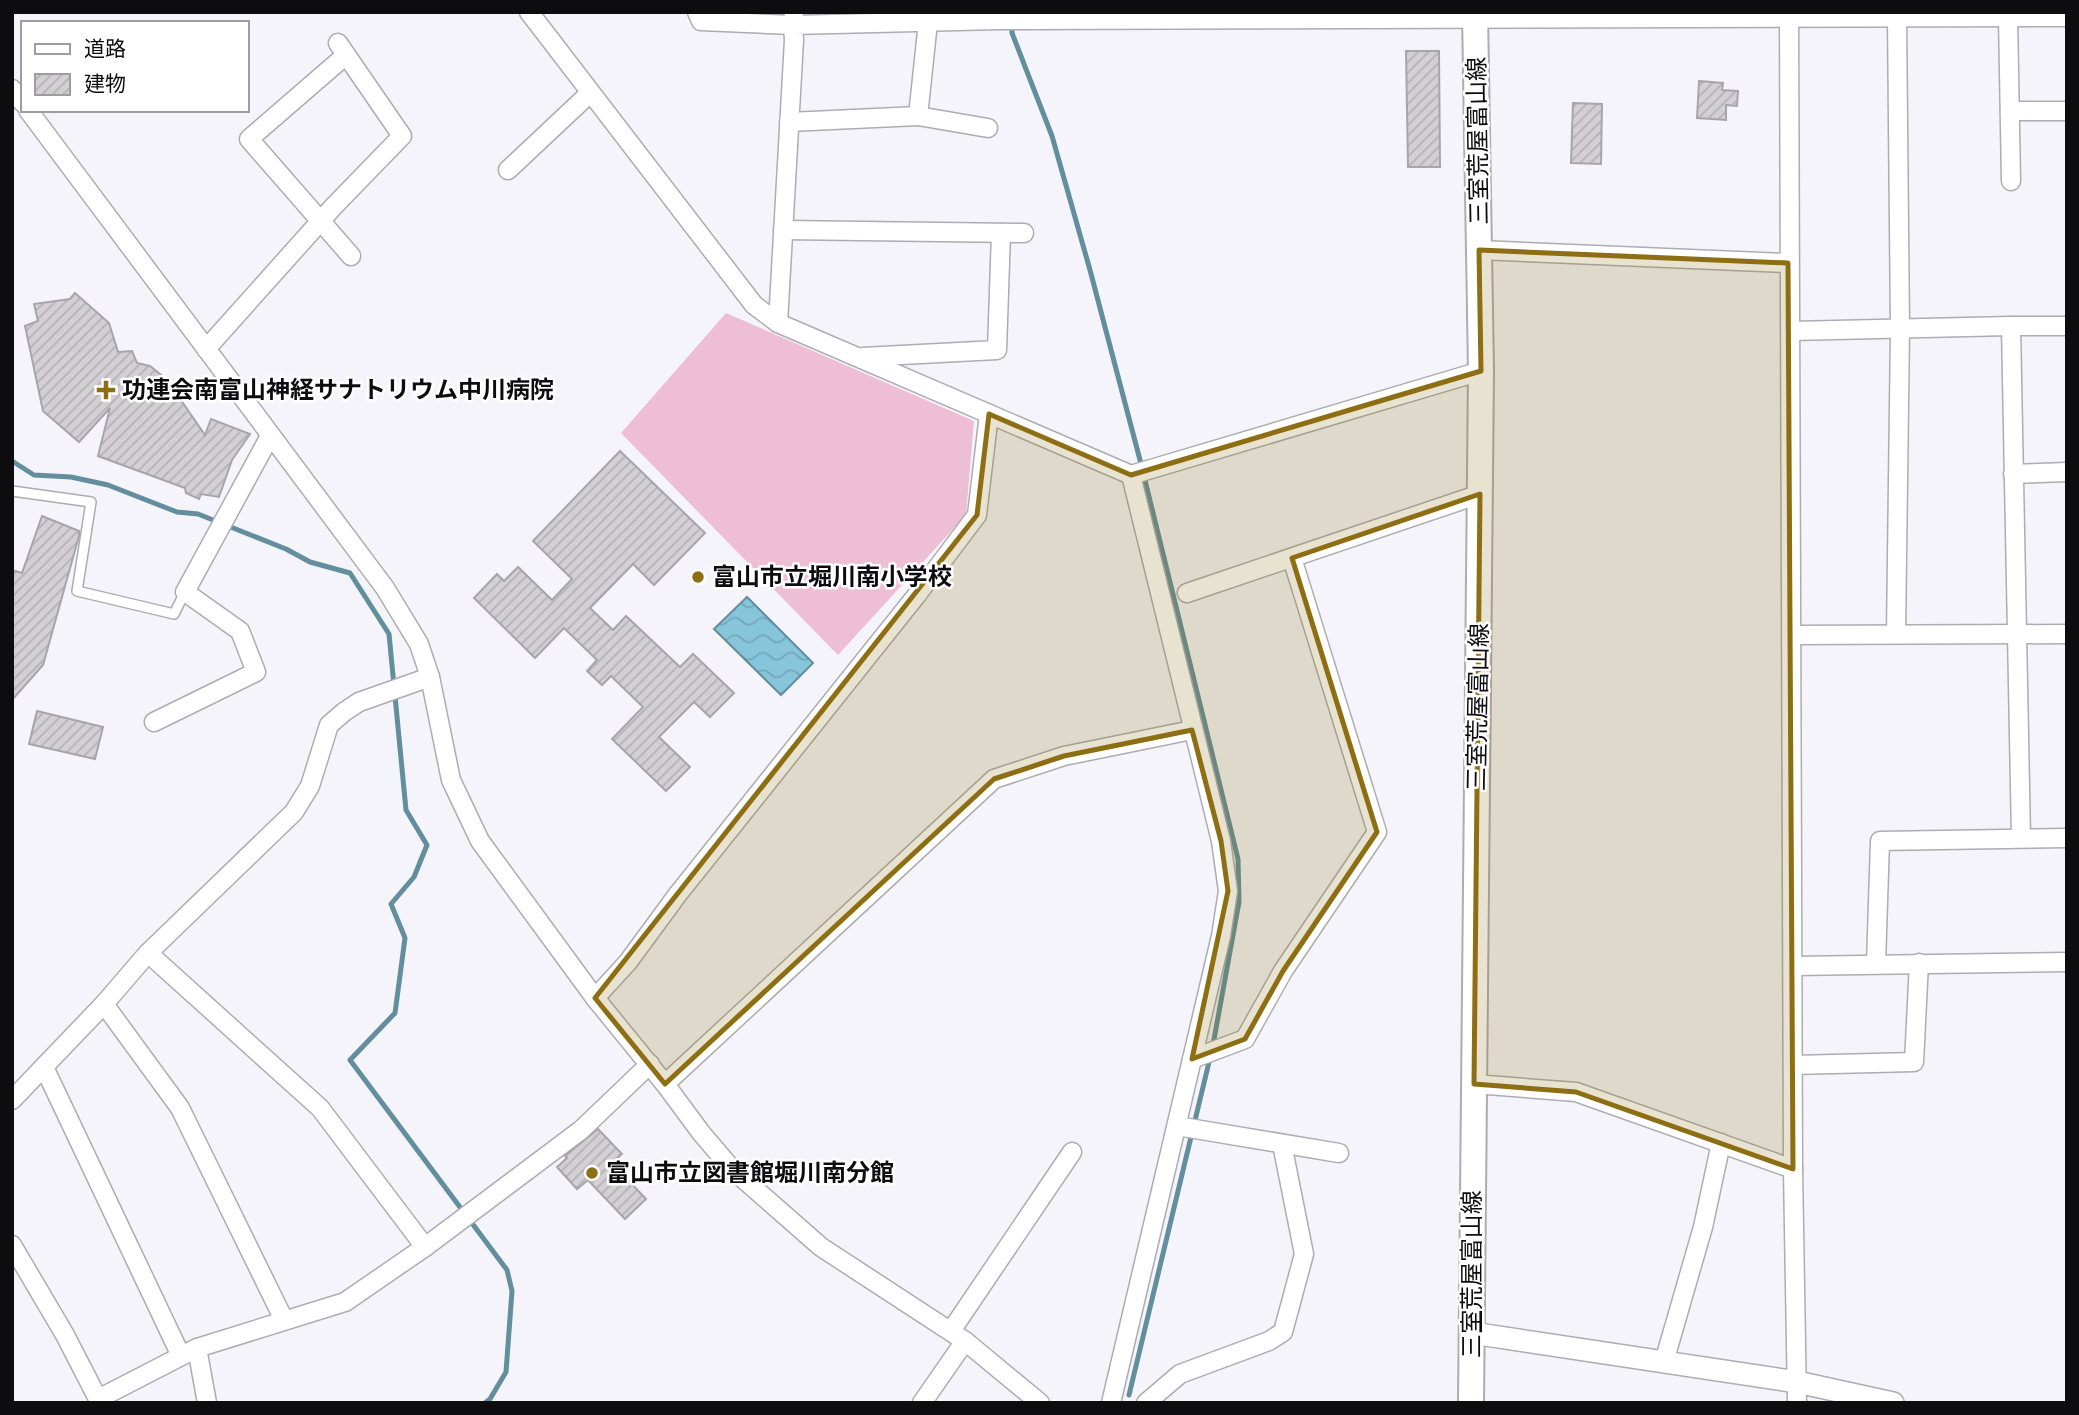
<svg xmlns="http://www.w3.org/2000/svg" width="2079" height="1415" font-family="Montserrat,'Noto Sans JP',sans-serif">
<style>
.grass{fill:#eebfd4}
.water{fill:url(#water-waves);stroke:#628e9d;stroke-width:2}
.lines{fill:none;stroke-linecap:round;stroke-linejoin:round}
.stream{stroke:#628e9d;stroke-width:5}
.building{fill:url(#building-hatch);stroke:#a8a5aa;stroke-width:2}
.service-casing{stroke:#acacb2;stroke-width:12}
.minor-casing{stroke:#acacb2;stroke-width:21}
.tertiary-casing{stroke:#acacb2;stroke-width:24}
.secondary-casing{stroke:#acacb2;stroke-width:28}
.service{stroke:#fff;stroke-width:9}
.minor{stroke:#fff;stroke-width:18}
.tertiary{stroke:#fff;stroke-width:21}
.secondary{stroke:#fff;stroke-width:24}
.marked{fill:#8e6e12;fill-opacity:0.2;stroke:#8e6e12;stroke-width:5;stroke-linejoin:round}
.poi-dot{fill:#8e6e12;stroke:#fff;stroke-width:2.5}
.labels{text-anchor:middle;stroke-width:5;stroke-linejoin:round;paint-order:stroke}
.street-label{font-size:24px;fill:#0d0d0f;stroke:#fff}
.poi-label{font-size:24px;font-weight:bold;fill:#0d0d0f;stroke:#fff;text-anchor:start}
</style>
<defs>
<pattern id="water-waves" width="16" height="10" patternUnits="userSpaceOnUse" patternTransform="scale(1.75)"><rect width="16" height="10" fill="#87c5da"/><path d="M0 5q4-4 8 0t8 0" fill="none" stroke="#73a8ba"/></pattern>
<pattern id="building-hatch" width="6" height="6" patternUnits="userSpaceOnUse" patternTransform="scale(1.75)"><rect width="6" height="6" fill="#d3cfd4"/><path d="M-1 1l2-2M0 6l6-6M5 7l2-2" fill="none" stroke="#b4b1b5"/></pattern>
</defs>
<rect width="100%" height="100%" fill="#f4f4fa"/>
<polygon class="grass" points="726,313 974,421 966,515 838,655 621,433"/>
<polygon class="water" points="747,597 813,663 781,695 714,629"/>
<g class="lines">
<g class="stream">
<polyline points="1012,24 1012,33 1052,136 1090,270 1140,460 1238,859 1239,902 1213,1045"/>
<polyline points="12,461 34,475 71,477 108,485 177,512 198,514 286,549 310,562 350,573 389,634 406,810 427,845 414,877 391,904 405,938 395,1013 350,1060 507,1270 512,1291 506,1372 490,1399 485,1403"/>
<polyline points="1129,1395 1210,1058"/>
</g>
</g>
<g class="building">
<polygon points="1406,51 1439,51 1440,167 1408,167"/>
<polygon points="1699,81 1723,83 1722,90 1738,91 1737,106 1726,105 1726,120 1697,118"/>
<polygon points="1573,103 1602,104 1601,164 1571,163"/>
<polygon points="75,293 109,323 118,352 132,351 137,363 150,366 167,380 205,435 211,419 250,434 232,460 219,497 201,494 199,499 186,493 185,488 98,456 110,408 79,442 43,411 25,326 38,321 34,304 70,299"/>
<polygon points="620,451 705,533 654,585 633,564 590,608 613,630 626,616 680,667 693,654 734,693 710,717 694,702 659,737 690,767 666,791 612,739 643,707 611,676 602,685 587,671 597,660 564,628 535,658 474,598 497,574 504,581 518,567 552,600 572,579 533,541"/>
<polygon points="42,516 79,531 79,536 43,665 12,700 12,570 22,573"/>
<polygon points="37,711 103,727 95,759 29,744"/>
<polygon points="598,1129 622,1154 612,1163 646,1199 625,1219 588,1180 577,1189 557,1167 567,1158 565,1156"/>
</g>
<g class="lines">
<defs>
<polyline id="service" points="12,491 91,502 77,591 174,614 185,592"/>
<g id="minor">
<polyline points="529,12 754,305 778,323 1131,475 1481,371"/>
<polyline points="697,12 701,21 793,25 794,12"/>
<polyline points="1789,12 1793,1169 1797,1403"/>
<polyline points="2008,17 2011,181"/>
<polyline points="346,55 249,139 351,256"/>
<polyline points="12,89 23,103"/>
<polyline points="28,110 385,588 419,644 430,677 451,780 480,841 595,998 665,1084 702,1134 732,1169 821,1247 965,1341 1040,1403"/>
<polyline points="2010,111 2067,111"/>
<polyline points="918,116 928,22"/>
<polyline points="789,122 918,116 988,128"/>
<polyline points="508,170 590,93"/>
<polyline points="783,230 1024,233"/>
<polyline points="1479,250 1788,263"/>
<polyline points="778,323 794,40 793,25 998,20 2067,17"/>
<polyline points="2011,326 2067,326"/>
<polyline points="1791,331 2011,326 2021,838"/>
<polyline points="206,349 334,206 402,136 338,43"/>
<polyline points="863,357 997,350 1001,233"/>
<polyline points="2013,474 2067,472"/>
<polyline points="1187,593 1480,494"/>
<polyline points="1896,634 1900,329 1897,17"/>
<polyline points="1792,635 2067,634"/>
<polyline points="154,722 256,672 240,631 185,592 270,436"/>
<polyline points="148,953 320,1108 425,1247"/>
<polyline points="1876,964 1880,841 2067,838"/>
<polyline points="1793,966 2067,962"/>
<polyline points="595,998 628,962 678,894 916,596 977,515 989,414"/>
<polyline points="104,1004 180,1108 284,1320"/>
<polyline points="1192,1059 1245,1039 1283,971 1377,832 1292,558"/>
<polyline points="1793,1065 1914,1062 1919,963"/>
<polyline points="44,1067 181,1356"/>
<polyline points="665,1084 994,779 1064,756 1192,730"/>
<polyline points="1474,1084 1576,1092 1793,1169"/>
<polyline points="12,1100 104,1004 148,953 294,812 310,786 329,725 344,712 359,702 430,677"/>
<polyline points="1177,1126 1339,1153"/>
<polyline points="12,1245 65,1335 98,1399 197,1348 345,1302 425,1247 581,1130 650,1064"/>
<polyline points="951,1331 1072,1152"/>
<polyline points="197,1348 207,1403"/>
<polyline points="1664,1362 1703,1227 1721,1143"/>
<polyline points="922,1403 965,1341"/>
<polyline points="1111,1403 1221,936 1228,891 1221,841 1131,475"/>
<polyline points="1146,1403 1180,1374 1269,1341 1283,1332 1304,1254 1282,1144"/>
</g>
<polyline id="tertiary" points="1472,1333 1797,1382 1893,1403"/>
<polyline id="secondary" points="1471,1403 1481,371 1475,12"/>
</defs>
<use href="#service" class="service-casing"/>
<use href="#minor" class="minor-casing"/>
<use href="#tertiary" class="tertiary-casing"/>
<use href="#secondary" class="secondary-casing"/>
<use href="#service" class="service"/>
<use href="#minor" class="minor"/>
<use href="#tertiary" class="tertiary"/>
<use href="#secondary" class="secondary"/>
</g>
<path class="marked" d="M 1479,250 L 1788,263 L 1793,1169 L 1576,1092 L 1474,1084 L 1480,494 L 1292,558 L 1377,832 L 1283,971 L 1245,1039 L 1192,1059 L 1228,891 L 1221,841 L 1192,730 L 1064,756 L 994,779 L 665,1084 L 595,998 L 977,515 L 989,414 L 1131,475 L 1481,371 Z"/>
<g class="poi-dot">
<path d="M102.5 379.5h7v7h7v7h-7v7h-7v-7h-7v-7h7z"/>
<circle cx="698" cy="577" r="7"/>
<circle cx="592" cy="1173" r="7"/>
</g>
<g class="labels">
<g class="street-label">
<text transform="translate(1478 141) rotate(-91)" y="8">三室荒屋富山線</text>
<text transform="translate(1478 707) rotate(-89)" y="8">三室荒屋富山線</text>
<text transform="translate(1472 1274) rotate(-90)" y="8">三室荒屋富山線</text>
</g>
<g class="poi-label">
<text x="122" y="398">功連会南富山神経サナトリウム中川病院</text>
<text x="712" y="585">富山市立堀川南小学校</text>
<text x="606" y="1181">富山市立図書館堀川南分館</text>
</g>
</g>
<rect width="2079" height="1415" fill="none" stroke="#0d0d0f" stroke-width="28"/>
<rect x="21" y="21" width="228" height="91" fill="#ffffff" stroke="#9e9e9f" stroke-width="2"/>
<rect x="35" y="44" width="35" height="10" fill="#ffffff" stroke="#9e9e9f" stroke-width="2"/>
<text x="84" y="56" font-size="21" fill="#0d0d0f">道路</text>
<rect x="35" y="74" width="35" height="21" fill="url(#building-hatch)" stroke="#9e9e9f" stroke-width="2"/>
<text x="84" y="91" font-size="21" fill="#0d0d0f">建物</text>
</svg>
